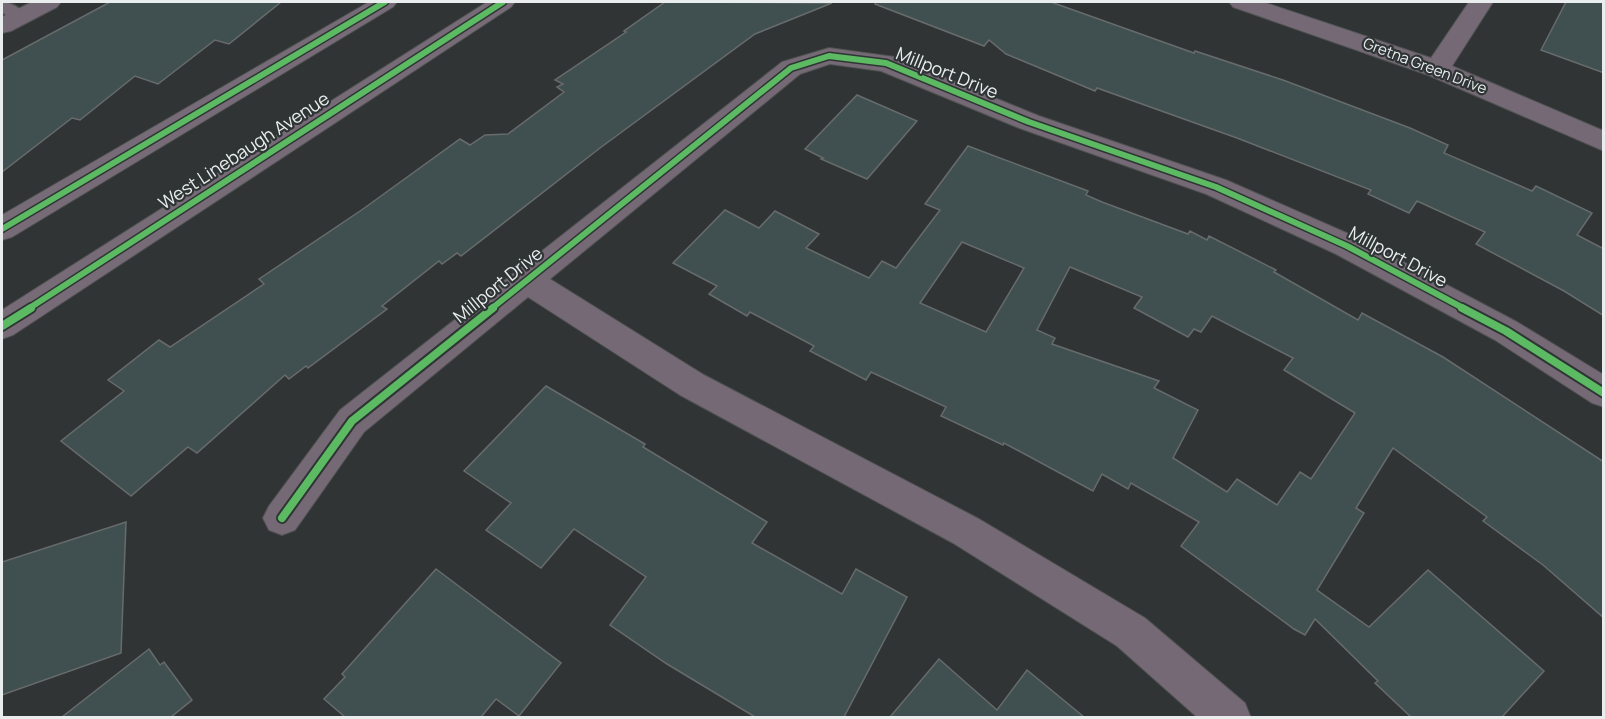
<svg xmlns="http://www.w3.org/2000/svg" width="1605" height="719" font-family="Manrope,sans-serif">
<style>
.building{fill:#405050;stroke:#686b6b;stroke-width:1.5;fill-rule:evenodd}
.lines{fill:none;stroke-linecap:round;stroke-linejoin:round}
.service-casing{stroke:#4e5151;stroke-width:3}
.minor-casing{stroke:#4e5151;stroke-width:2}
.secondary-casing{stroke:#4e5151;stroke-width:2}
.service{fill:#756975;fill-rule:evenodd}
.minor{fill:#756975;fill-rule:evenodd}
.secondary{fill:#776b77;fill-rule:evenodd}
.cycleway-far1-casing{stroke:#2f3535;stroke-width:9}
.cycleway-casing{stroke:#2f3535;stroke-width:12}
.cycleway-far1{stroke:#5cba63;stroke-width:6}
.cycleway{stroke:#5cba63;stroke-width:8}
.labels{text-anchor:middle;stroke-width:4.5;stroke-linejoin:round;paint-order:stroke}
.far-street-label{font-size:15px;fill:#e9eded;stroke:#2f3535}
.street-label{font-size:18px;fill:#e9eded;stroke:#2f3535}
</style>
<rect width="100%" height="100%" fill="#303434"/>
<g class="building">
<polygon points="110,2 281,2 229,44 215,40 158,84 135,76 80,120 72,118 2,172 2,60"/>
<polygon points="665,2 832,3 755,34 600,148 461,256 457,253 442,264 439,261 382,306 387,309 308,368 306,366 289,379 285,375 197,453 188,447 131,496 61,441 124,391 108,380 159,340 170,347 264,284 259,279 363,209 460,139 470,145 485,135 508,134 564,92 557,87 563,84 555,80 626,32 624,31"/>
<polygon points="876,2 1051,2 1194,53 1195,51 1283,80 1410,128 1448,145 1444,153 1532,191 1536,186 1592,213 1577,235 1604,249 1604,316 1564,291 1476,244 1485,232 1417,201 1409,213 1368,194 1371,190 1237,138 1097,88 1095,91 1006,54 989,40 984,46 875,4"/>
<polygon points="1566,2 1604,2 1604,73 1541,50"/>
<polygon points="857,95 917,121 867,179 821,159 823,158 805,149"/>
<path d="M 968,146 L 1088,191 L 1086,195 L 1102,202 L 1188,234 L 1190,231 L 1207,240 L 1209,236 L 1276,270 L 1274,272 L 1358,320 L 1362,313 L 1443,357 L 1604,462 L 1604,618 L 1543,565 L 1483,521 L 1487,517 L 1393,448 L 1356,508 L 1364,513 L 1317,590 L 1369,627 L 1428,570 L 1544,671 L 1502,717 L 1411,717 L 1375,683 L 1378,681 L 1315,619 L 1305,635 L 1294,629 L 1181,546 L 1199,522 L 1131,483 L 1128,489 L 1102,474 L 1093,491 L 1004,443 L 1003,445 L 941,416 L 946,407 L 871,372 L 866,380 L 810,351 L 814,346 L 750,312 L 747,316 L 709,294 L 717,286 L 673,263 L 725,210 L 759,228 L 775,211 L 819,234 L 806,248 L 869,278 L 882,261 L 896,268 L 940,210 L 925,204 ZM 962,242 L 1024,268 L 986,332 L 920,303 ZM 1070,267 L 1142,297 L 1134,308 L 1188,337 L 1194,329 L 1201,332 L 1212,316 L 1293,358 L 1284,370 L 1355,413 L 1311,479 L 1300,472 L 1277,505 L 1237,479 L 1227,492 L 1173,458 L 1198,410 L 1154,388 L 1159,381 L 1052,344 L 1055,338 L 1037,330 Z"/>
<polygon points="546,386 645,444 643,447 767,522 752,543 842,594 856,569 907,597 844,717 755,717 667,664 610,625 646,577 574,529 541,568 486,530 511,503 464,471"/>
<polygon points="126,522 121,653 2,695 2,562"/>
<polygon points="436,569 561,663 519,716 496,699 481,717 345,717 324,699 345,677 342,674"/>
<polygon points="149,649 160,665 164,662 192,700 171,717 62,717"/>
<polygon points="939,659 997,710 1027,670 1084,717 890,717"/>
</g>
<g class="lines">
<defs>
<path id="service" d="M 2,2 C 11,2 22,9 27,17 L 25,21 L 13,21 L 2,12 Z"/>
<g id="minor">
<polygon points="32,2 61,2 57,7 11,31 2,33 2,17"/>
<polygon points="1229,2 1263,2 1431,58 1469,2 1493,2 1452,66 1604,131 1604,151 1428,75 1233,7"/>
<polygon points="829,48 895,57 1039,116 1226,180 1358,238 1517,322 1604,375 1604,407 1592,403 1495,340 1336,254 1206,194 1019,128 881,71 830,64 800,74 550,279 704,375 979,519 1145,618 1245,703 1251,718 1198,718 1117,646 953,543 680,395 528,297 364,432 295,530 282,535 269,530 263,518 269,506 340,410 782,62"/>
</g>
<g id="secondary">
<polygon points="369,2 397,2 393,7 12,237 2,240 2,215"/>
<polygon points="487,2 515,2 511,7 13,335 2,339 2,310"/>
</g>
</defs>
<use href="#service" class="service-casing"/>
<use href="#minor" class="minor-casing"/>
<use href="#secondary" class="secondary-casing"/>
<use href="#service" class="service"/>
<use href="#minor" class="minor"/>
<use href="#secondary" class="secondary"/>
<defs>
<g id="cycleway-far1">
<polyline points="2,229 385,2"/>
<polyline points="28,309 503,2"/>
<polyline points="491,309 791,68 829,56 886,63 1029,122 1216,187 1347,246 1465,309"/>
</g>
<g id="cycleway">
<polyline points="1462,308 1506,331 1604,393"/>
<polyline points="2,326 31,308"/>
<polyline points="282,518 352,421 493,308"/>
</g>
</defs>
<use href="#cycleway-far1" class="cycleway-far1-casing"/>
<use href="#cycleway" class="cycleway-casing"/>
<use href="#cycleway-far1" class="cycleway-far1"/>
<use href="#cycleway" class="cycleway"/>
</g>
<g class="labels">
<g class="far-street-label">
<text transform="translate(1425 66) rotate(21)" y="5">Gretna Green Drive</text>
</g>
<g class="street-label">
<text transform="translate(947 73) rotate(22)" y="6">Millport Drive</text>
<text transform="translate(244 151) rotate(-33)" y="6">West Linebaugh Avenue</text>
<text transform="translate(1398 257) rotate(28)" y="6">Millport Drive</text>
<text transform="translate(498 285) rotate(-39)" y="6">Millport Drive</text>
</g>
</g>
<rect width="1605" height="719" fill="none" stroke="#e9eded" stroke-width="6"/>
</svg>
